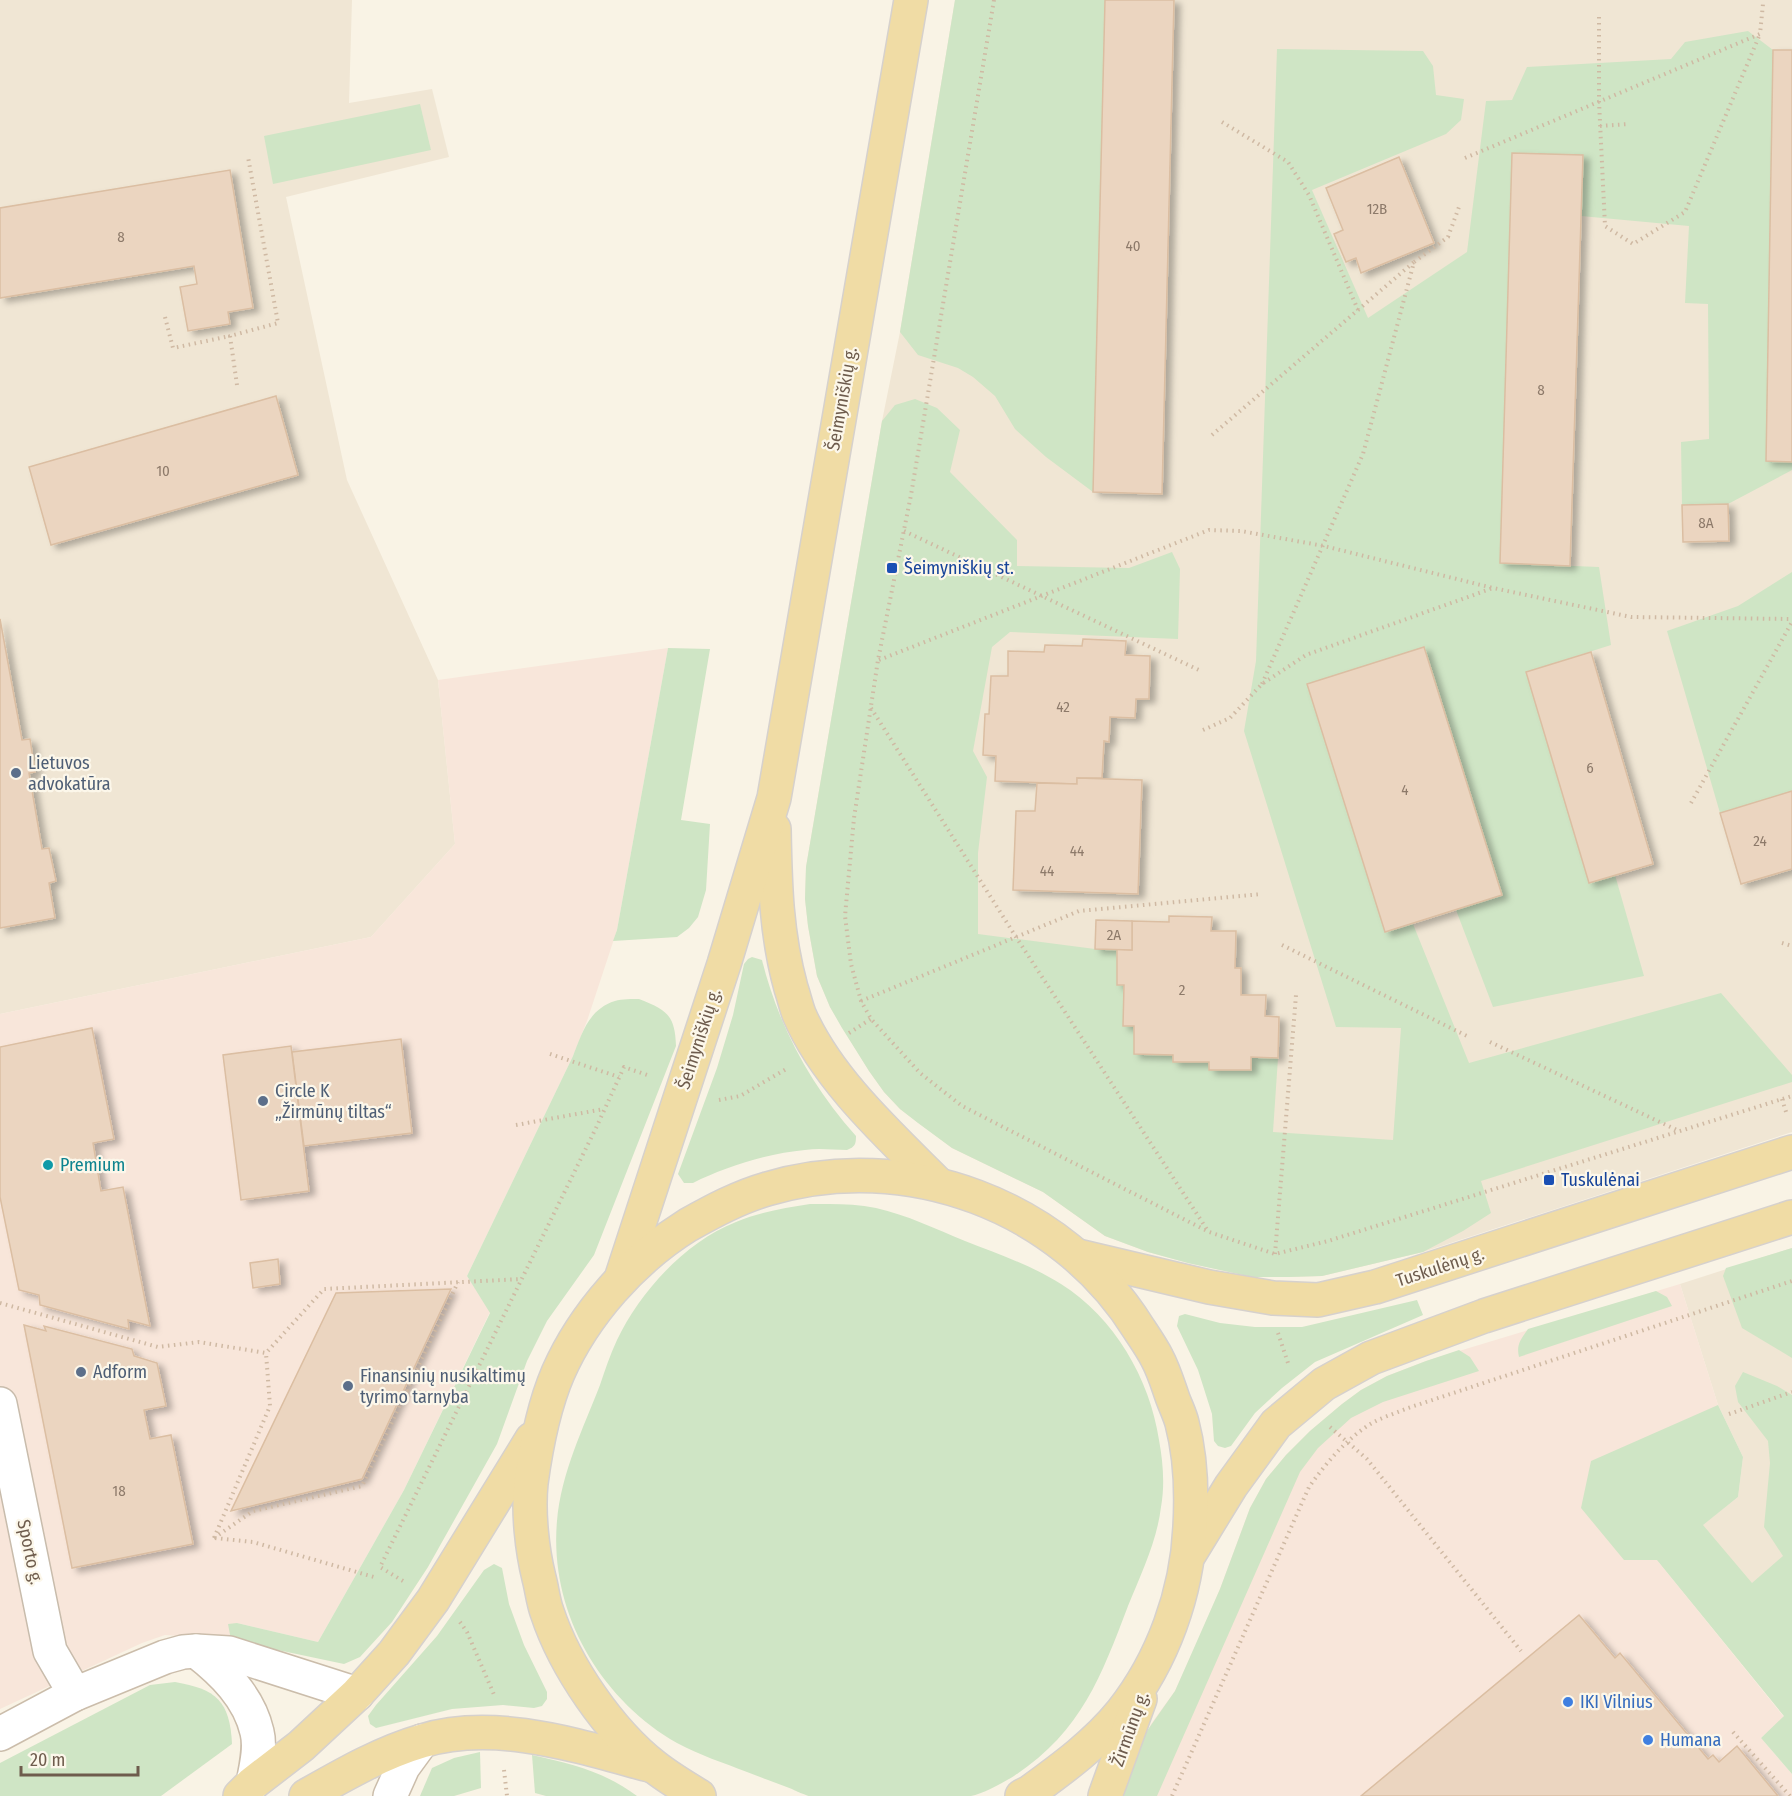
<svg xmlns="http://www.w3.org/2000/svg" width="1792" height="1796" font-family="'Fira Sans Condensed',sans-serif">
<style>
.residential{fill:#f0e6d4}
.commercial{fill:#f8e6da}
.green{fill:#cfe5c5}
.building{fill:#ebd5c0;stroke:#dbbea2;stroke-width:1.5;filter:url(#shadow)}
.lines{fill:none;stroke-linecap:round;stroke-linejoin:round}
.street-casing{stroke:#c8bcac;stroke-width:36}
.secondary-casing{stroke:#cbbdab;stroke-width:36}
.primary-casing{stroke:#d6d1cd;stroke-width:36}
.path{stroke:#cfb9a3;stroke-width:4;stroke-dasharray:1.5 4.5;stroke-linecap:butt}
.street{stroke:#fff;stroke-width:33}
.secondary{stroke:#fff;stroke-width:33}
.primary{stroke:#f0dca5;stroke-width:33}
.transit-dot{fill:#1a4fb4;stroke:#fcf7ea;stroke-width:2}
.service-dot{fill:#5c6f8a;stroke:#fcf7ea;stroke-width:2}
.culture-dot{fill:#0f9aa8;stroke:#fcf7ea;stroke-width:2}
.shop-dot{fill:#3f7fe0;stroke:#fcf7ea;stroke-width:2}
.labels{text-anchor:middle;stroke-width:4.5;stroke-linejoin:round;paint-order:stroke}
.number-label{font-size:15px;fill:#8d7a6a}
.street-label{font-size:18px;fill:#6e5c4d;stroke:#fcf7ea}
.transit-label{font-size:18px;fill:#164399;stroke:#fcf7ea;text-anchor:start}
.service-label{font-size:18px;fill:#4e5e75;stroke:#fcf7ea;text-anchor:start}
.culture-label{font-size:18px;fill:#0d838f;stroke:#fcf7ea;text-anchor:start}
.shop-label{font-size:18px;fill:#366cbe;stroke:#fcf7ea;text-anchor:start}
</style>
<defs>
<filter id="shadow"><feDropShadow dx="6" dy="4" stdDeviation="3" flood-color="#0004"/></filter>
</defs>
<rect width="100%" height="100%" fill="#f9f3e5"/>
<g class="residential">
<polygon points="0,0 352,0 349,103 432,89 449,157 286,197 347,480 438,680 455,844 371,937 0,1014"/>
<polygon points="955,0 1792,0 1792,1132 1423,1252 1322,1276 1289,1277 1252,1277 1188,1263 1148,1252 1105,1236 1043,1192 952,1148 900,1109 884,1092 869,1071 830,1007 817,976 808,926 805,899 806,867 882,421 900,332"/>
<polygon points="1792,1248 1792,1774 1784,1716 1657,1560 1738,1497 1743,1457 1718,1405 1680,1284"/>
</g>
<g class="commercial">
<polygon points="668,648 617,930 587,1021 573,1056 467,1276 490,1312 404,1490 318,1642 237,1623 231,1640 165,1635 142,1643 0,1709 0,1014 371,937 455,844 438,680"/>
<polygon points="1680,1284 1718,1405 1743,1457 1738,1497 1657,1560 1784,1717 1761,1738 1792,1774 1792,1796 1124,1796 1151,1724 1175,1691 1198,1640 1220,1589 1250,1508 1266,1479 1286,1455 1310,1431 1342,1404 1361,1390 1387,1376 1426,1361"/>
</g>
<g class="green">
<polygon points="955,0 1105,0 1093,492 1046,457 1015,429 995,396 973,377 958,368 918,355 900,332"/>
<polygon points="1748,31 1773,50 1766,461 1792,462 1792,470 1728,504 1682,505 1681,442 1709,439 1708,304 1685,303 1689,226 1581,216 1583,155 1512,154 1500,563 1599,567 1611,645 1526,672 1589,883 1615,875 1644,976 1493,1007 1456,910 1502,895 1424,647 1307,684 1385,932 1413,924 1469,1063 1721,993 1792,1075 1792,1082 1481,1181 1491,1213 1463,1231 1423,1252 1322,1276 1289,1277 1252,1277 1188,1263 1148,1252 1105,1236 1043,1192 952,1148 918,1123 900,1109 884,1092 869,1071 842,1028 830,1007 817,976 808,926 805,899 806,867 882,421 895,405 915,399 937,408 960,430 950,472 1017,540 1017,566 1129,568 1172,552 1180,569 1178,639 1010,632 992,647 973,751 987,777 978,853 978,934 1095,949 1117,949 1117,985 1124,985 1123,1025 1134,1026 1134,1054 1173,1055 1173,1062 1209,1062 1209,1070 1251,1070 1251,1057 1278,1058 1273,1132 1393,1140 1401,1028 1336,1027 1244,731 1256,661 1277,49 1423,51 1433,66 1436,95 1464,99 1461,120 1446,134 1312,190 1368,318 1467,252 1486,101 1512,100 1527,67 1671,59 1685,42"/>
<polygon points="420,104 431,150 273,184 264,136"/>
<polygon points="1792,572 1792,791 1720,813 1667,631 1738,606"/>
<polygon points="668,648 710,649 681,820 710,824 706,890 698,917 689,928 677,937 613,941 617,930"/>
<path d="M 752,957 L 762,960 C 778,1025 811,1086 856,1136 C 856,1144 855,1147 847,1150 C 833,1150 819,1148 805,1150 C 769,1153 725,1167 693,1183 L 684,1183 L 678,1174 L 717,1068 L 733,1015 L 744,964 L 748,959 Z"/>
<path d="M 639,999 C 667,1010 675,1015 676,1046 L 594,1255 L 547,1321 L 527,1361 L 497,1444 L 428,1567 L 392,1622 L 360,1657 L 344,1664 L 231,1640 L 228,1624 L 237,1623 L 318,1642 L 404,1490 L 490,1313 L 467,1276 L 573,1056 C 582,1033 589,1009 615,1001 C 622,999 632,999 639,999 Z"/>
<path d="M 810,1204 C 832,1204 854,1203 876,1208 C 907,1215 936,1229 965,1241 C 998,1254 1031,1265 1061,1284 C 1114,1317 1150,1379 1159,1440 C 1163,1462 1165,1485 1161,1507 C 1157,1541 1141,1574 1128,1606 C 1101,1677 1081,1732 1014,1776 C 1004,1782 983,1794 971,1796 C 962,1796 952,1796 943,1796 C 920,1796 898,1796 876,1796 C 860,1796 844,1796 828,1796 C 822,1796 816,1796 809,1796 C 808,1796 793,1790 792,1789 C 777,1783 762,1778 747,1772 C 724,1763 699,1755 677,1743 C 599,1698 549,1611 557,1521 C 561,1473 583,1429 600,1385 C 605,1370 610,1355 617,1340 C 640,1292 685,1242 736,1222 C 760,1212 784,1208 810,1204 Z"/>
<polygon points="1792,1248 1792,1358 1742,1328 1723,1276 1726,1268"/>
<path d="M 1656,1291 L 1667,1297 L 1672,1306 L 1519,1357 C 1516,1345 1521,1339 1528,1329 Z"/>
<polygon points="1417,1300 1423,1315 1315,1362 1282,1388 1255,1413 1231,1446 1225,1448 1218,1446 1214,1441 1212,1414 1198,1370 1177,1326 1179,1316 1185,1314 1220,1323 1255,1327 1302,1327"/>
<polygon points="1459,1350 1470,1357 1479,1371 1383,1402 1351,1418 1318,1448 1300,1472 1157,1796 1124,1796 1126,1779 1137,1745 1175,1691 1220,1589 1250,1508 1266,1479 1286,1455 1310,1431 1342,1404 1361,1390 1387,1376 1426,1361"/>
<polygon points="1743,1372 1777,1386 1792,1395 1792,1774 1761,1738 1784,1716 1657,1560 1624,1560 1581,1508 1591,1461 1718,1405 1743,1457 1738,1497 1703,1525 1752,1583 1783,1556 1764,1527 1770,1463 1768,1441 1738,1402 1735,1386"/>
<polygon points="494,1564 502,1568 509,1604 524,1645 547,1692 547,1699 542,1706 534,1708 503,1705 452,1709 376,1728 370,1724 368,1716 376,1705 437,1636 484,1570"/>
<path d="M 175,1682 C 216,1689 230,1701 232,1744 L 161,1796 L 0,1796 L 0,1763 L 150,1685 Z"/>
<polygon points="480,1752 481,1788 454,1796 420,1796 432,1768 454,1758"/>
<path d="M 532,1755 C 572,1764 603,1771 637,1796 L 546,1796 L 535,1793 Z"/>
</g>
<g class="building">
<polygon points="1105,0 1174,0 1162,494 1093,492"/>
<polygon points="1773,50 1792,50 1792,462 1766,461"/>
<polygon points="1512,153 1583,155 1570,566 1500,563"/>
<polygon points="1399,157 1434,243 1361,273 1356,258 1346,262 1334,234 1343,230 1326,188"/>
<polygon points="230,170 253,308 228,312 230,324 188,331 180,287 197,284 194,266 0,298 0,208"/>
<polygon points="276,396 298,475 51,545 29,467"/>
<polygon points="1728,504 1729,541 1683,542 1682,505"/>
<polygon points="0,619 22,740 30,739 35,772 29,773 42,849 49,848 56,881 49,883 55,918 0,928"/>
<polygon points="1083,639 1126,641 1125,655 1150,656 1149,699 1136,699 1135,718 1110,717 1109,742 1104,741 1102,778 1077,778 1077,784 995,781 996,756 983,755 985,714 989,714 991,676 1008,676 1008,651 1044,652 1045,645 1082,646"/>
<polygon points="1424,647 1502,895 1385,932 1307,684"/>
<polygon points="1591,652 1653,864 1589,883 1526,672"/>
<polygon points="1077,778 1142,780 1138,894 1013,890 1016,811 1035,811 1037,783 1077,784"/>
<polygon points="1792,791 1792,869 1741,884 1720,813"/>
<polygon points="1169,916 1212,917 1211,931 1236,931 1235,968 1241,968 1241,995 1266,995 1265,1016 1279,1017 1278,1058 1251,1057 1251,1070 1209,1070 1209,1062 1173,1062 1173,1055 1134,1054 1134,1026 1123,1026 1124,985 1117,985 1117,949 1132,950 1132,921 1169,922"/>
<polygon points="1096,920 1132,921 1132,950 1095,949"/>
<polygon points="92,1028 114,1139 93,1143 101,1191 123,1187 150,1326 128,1320 129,1329 40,1305 39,1295 19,1290 0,1197 0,1047"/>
<polygon points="401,1039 412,1133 304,1146 292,1052"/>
<polygon points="291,1046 309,1191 241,1200 223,1055"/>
<polygon points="278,1259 280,1284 253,1288 250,1263"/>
<polygon points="451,1289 362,1479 231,1511 336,1293"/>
<polygon points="24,1325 46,1331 44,1326 132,1349 134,1356 157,1363 166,1406 144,1410 150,1439 171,1435 193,1544 72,1568"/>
<polygon points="1579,1615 1615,1658 1620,1653 1708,1759 1713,1755 1719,1762 1737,1746 1778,1796 1361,1796"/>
</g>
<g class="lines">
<defs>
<polyline id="street" points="0,1404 50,1651 75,1694"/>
<g id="secondary">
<path d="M 196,1651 C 223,1672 249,1697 257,1732 C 261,1748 256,1767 253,1783"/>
<polyline points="0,1734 75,1694 165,1657 183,1652 196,1651 229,1653 357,1694"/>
<polyline points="390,1796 403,1767 422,1741"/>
</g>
<g id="primary">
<path d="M 774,829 C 775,884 776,934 791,988 C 794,997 796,1006 799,1014 C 827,1079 889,1135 938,1184"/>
<polyline points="1078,1256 1209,1287 1273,1298 1318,1300 1375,1287 1792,1152"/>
<polyline points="622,1276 724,964 774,798 911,0"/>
<polyline points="1190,1553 1231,1486 1276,1424 1324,1384 1371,1358 1484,1316 1792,1217"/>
<polyline points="240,1796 253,1783 301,1746 357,1694 394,1653 433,1600 532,1439"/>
<path d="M 306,1796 C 343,1775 381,1753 422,1741 C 496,1718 581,1747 653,1766"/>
<path d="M 699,1796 C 684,1787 669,1778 655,1767 C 610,1732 565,1667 547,1612 C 543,1601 542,1589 539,1578 C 532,1550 528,1512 531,1483 C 536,1446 543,1408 558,1373 C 584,1314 633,1259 688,1225 C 713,1211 739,1197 767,1189 C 906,1147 1062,1205 1139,1329 C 1145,1338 1152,1348 1157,1358 C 1164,1371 1168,1385 1173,1399 C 1176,1407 1180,1415 1182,1423 C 1191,1457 1192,1492 1190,1527 C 1187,1593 1163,1660 1122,1712 C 1096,1744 1063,1768 1030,1792 L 1022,1796"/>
<polyline points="1105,1796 1140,1699"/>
</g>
</defs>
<use href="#street" class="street-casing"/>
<use href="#secondary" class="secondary-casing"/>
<use href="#primary" class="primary-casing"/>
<g class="path">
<polyline points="994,0 911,495 878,660 854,818 845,916 851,964 861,1001 871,1019 920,1073 962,1106 1209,1232 1275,1254 1328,1241 1792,1096"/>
<polyline points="1599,17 1599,101 1605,226 1633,244 1685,212 1760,34"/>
<polyline points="1222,122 1288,162 1309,195 1358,310"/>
<polyline points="1600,126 1629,124"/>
<polyline points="1465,158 1760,34 1763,4"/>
<polyline points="165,317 173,348 230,336"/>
<polyline points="237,385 230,336 278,323 248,157"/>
<polyline points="1212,435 1414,262"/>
<polyline points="904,531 1201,671"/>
<polyline points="879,660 1209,530 1241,531 1324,546 1493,588 1631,617 1792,619"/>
<polyline points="1262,684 1363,454 1414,262 1448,237 1459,207"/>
<polyline points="871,708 1016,937 1208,1231"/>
<polyline points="1203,730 1230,718 1262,684 1306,655 1493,588"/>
<polyline points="1691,803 1792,622"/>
<polyline points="1782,943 1792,946"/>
<polyline points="1282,945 1469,1037"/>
<polyline points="861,1001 1079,911 1262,894"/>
<polyline points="849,1033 871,1019"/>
<polyline points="1490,1042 1679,1131"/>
<polyline points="550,1054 619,1077"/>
<polyline points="1782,1099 1787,1115"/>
<polyline points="719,1100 740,1096 788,1068"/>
<polyline points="516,1125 604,1109"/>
<polyline points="1275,1254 1296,995"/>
<polyline points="0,1303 158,1347 199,1342 266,1353 324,1289 522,1279"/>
<polyline points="1278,1333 1289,1366"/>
<polyline points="407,1391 463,1398"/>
<polyline points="1729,1414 1792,1392"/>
<polyline points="1330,1427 1367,1459 1521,1651"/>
<polyline points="214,1538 253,1511 362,1486 458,1282"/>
<polyline points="214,1538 270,1406 266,1353"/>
<polyline points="215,1538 253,1542 374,1577"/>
<polyline points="403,1581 380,1567 596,1128 624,1067 650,1076"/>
<polyline points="460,1622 467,1632 495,1697"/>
<polyline points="1733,1732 1790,1796"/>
<polyline points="504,1770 507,1796"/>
<path d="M 1172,1796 L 1309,1487 C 1326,1463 1347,1438 1372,1423 C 1383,1417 1396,1413 1408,1408 L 1792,1281"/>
</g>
<use href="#street" class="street"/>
<use href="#secondary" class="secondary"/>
<use href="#primary" class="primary"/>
</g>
<g class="transit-dot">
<rect x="886" y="562" width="12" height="12" rx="3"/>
<rect x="1543" y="1174" width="12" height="12" rx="3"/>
</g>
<g class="service-dot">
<circle cx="16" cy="773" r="6"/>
<circle cx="263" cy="1101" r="6"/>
<circle cx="81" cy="1372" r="6"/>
<circle cx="348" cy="1386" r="6"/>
</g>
<circle class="culture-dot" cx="48" cy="1165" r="6"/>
<g class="shop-dot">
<circle cx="1568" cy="1702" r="6"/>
<circle cx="1648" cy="1740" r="6"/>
</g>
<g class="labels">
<g class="number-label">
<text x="1377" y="214">12B</text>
<text x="121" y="242">8</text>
<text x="1133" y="251">40</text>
<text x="1541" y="395">8</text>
<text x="163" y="476">10</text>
<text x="1706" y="528">8A</text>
<text x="1063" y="712">42</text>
<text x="1590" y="773">6</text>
<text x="1405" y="795">4</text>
<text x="1760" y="846">24</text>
<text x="1077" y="856">44</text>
<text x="1047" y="876">44</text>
<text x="1114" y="940">2A</text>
<text x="1182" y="995">2</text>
<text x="119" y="1496">18</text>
</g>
<g class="street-label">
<text transform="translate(842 399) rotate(-80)" y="6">Šeimyniškių g.</text>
<text transform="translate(699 1039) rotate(-72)" y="6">Šeimyniškių g.</text>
<text transform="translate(1440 1267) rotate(-18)" y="6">Tuskulėnų g.</text>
<text transform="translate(30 1552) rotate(78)" y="6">Sporto g.</text>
<text transform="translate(1130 1729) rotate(-70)" y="6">Žirmūnų g.</text>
</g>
<g class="transit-label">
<text x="904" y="574">Šeimyniškių st.</text>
<text x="1561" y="1186">Tuskulėnai</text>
</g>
<g class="service-label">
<text x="28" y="769">Lietuvos<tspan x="28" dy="21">advokatūra</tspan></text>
<text x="275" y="1097">Circle K<tspan x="275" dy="21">„Žirmūnų tiltas“</tspan></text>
<text x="93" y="1378">Adform</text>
<text x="360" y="1382">Finansinių nusikaltimų<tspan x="360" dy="21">tyrimo tarnyba</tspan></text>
</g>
<g class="culture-label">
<text x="60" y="1171">Premium</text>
</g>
<g class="shop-label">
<text x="1580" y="1708">IKI Vilnius</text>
<text x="1660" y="1746">Humana</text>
</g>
</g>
<path d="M21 1766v9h117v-9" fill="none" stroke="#6e5c4d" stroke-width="3"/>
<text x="30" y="1766" font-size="18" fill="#6e5c4d" stroke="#fcf7ea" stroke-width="4.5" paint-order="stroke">20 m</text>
</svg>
